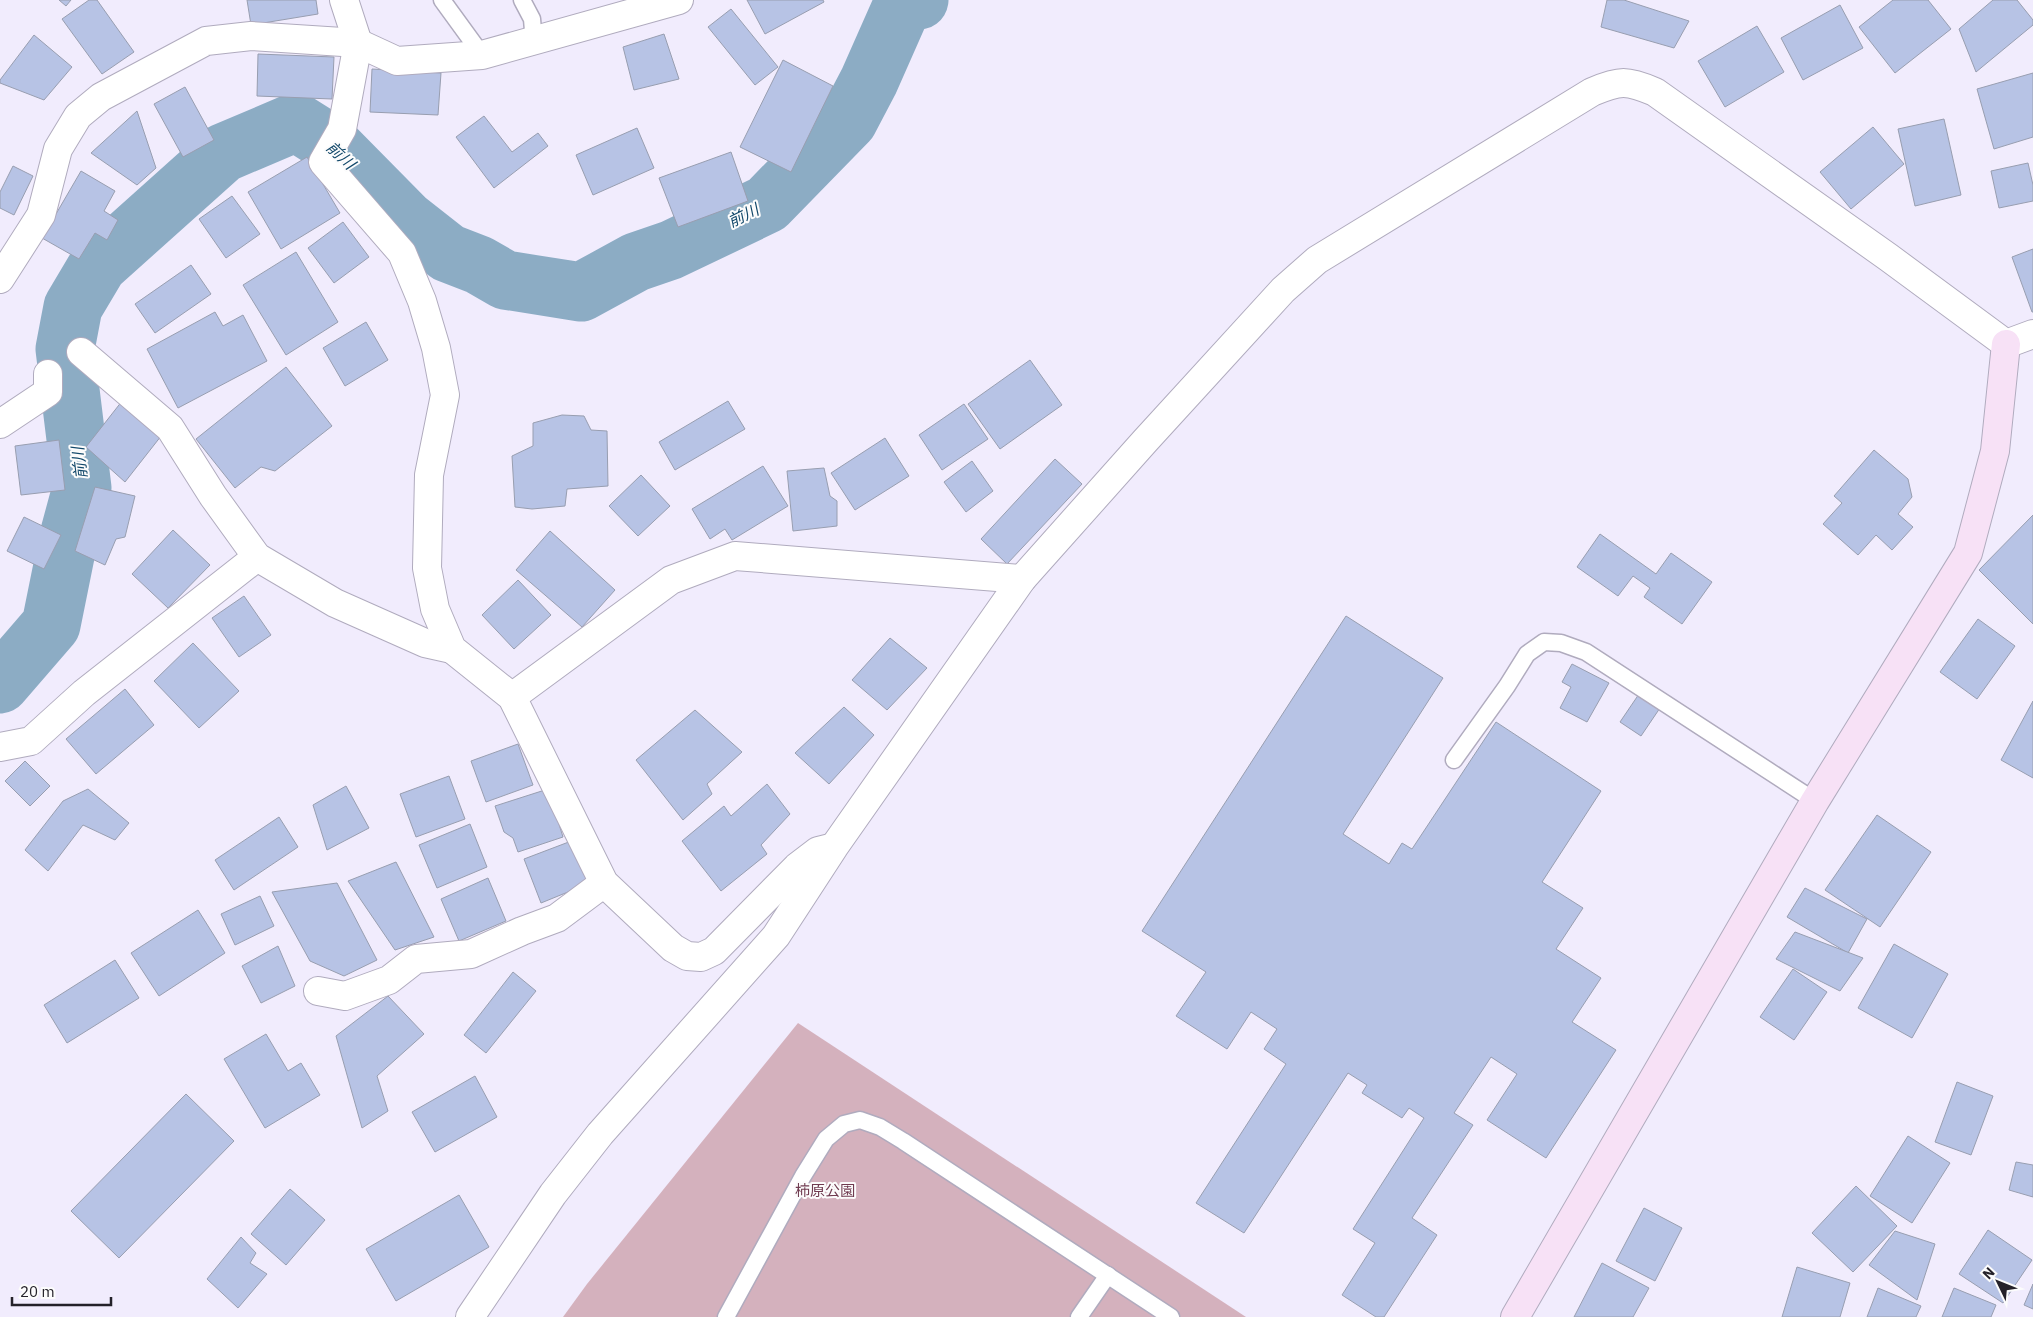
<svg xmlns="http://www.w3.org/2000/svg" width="2033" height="1317" font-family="'IBM Plex Sans','Noto Sans JP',sans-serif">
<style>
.green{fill:#d4b1bd}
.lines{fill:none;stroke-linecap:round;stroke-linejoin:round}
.river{stroke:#8cacc4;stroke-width:59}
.building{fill:#b7c3e5;stroke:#989eb0}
.lane-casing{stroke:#b0abbe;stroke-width:19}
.street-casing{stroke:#b0abbe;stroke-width:30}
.secondary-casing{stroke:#b0abbe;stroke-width:30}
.lane{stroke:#fff;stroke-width:16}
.street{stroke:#fff;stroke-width:28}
.secondary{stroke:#f7e1f6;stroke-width:28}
.labels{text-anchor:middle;stroke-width:4;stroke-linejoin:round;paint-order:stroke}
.park-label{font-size:15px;fill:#703b50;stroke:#fcfcfc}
.water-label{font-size:16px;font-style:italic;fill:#12486a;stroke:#fcfcfc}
</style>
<rect width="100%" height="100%" fill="#f1ecfd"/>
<polygon class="green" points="798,1023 1246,1317 563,1317 587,1284"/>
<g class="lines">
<polyline class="river" points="0,684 51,625 69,536 82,488 65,349 73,307 98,265 223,153 296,122 331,144 406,220 448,253 479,265 505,280 581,292 636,262 671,250 767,204 848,121 869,81 903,4 919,0"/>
</g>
<g class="building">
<polygon points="59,0 71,0 66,6"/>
<polygon points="89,0 97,0 134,52 102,74 62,19"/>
<polygon points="247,0 316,0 318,14 251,25"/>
<polygon points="747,0 823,0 824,2 765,34"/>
<polygon points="1607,0 1624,0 1689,21 1674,48 1601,27"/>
<polygon points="1893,0 1928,0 1951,29 1895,73 1859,27"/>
<polygon points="1993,0 2017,0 2033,20 2033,25 1976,72 1959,29"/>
<polygon points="1840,5 1863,48 1803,80 1781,38"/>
<polygon points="731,9 778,67 755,85 708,27"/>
<polygon points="1757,26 1784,72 1725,107 1698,61"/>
<polygon points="664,34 679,79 634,90 623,47"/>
<polygon points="34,35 72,67 44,100 0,83 0,80"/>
<polygon points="258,54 334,57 332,99 257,96"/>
<polygon points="783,60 833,86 791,172 740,147"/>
<polygon points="372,69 441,73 438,115 370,112"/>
<polygon points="2033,73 2033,137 1994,149 1977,89"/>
<polygon points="185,87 214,140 183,157 154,104"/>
<polygon points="137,111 156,168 137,185 91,153"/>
<polygon points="484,116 512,152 538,133 548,146 494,188 456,137"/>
<polygon points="1944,119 1961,195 1915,206 1898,129"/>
<polygon points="1873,127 1904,164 1851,209 1820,172"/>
<polygon points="637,128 654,168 593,195 576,155"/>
<polygon points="731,152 748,201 678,227 659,178"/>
<polygon points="307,157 340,213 281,249 248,192"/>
<polygon points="2028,163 2033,185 2033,201 1999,208 1991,171"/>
<polygon points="13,166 33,176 14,215 0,208 0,192"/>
<polygon points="81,171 115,191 104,211 118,220 107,240 95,233 79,259 42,238"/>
<polygon points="232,196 260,234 226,258 199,219"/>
<polygon points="343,222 369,257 334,283 308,248"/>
<polygon points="2033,249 2033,312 2032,312 2012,257"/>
<polygon points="296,252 338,322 286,355 243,285"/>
<polygon points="191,265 211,294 155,333 135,304"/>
<polygon points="215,312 223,326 243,315 267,361 178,408 147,349"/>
<polygon points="366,322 388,360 345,386 323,348"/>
<polygon points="1030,360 1062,405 1000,449 968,404"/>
<polygon points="286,367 332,426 275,471 261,467 235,488 196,439"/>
<polygon points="126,396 165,431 125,482 86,447"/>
<polygon points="728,401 745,429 675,470 659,442"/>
<polygon points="964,404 988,439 942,470 919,435"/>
<polygon points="562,415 584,416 591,430 607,431 608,486 567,489 565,506 532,509 515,507 512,456 533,446 533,423"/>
<polygon points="885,438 909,476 855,510 831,473"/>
<polygon points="59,440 65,490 21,495 15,446"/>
<polygon points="1874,450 1908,479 1912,497 1898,514 1913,527 1892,550 1876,535 1858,555 1823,524 1842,503 1834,496"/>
<polygon points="1055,459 1082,484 1007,564 981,539"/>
<polygon points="972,461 993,491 966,512 944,482"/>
<polygon points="763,466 788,506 732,540 725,529 710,539 692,509"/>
<polygon points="824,468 830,496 837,501 837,526 793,531 787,471"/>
<polygon points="641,475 670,506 638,536 609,506"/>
<polygon points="95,487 135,496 125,537 116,539 105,565 75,551"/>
<polygon points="2033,515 2033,624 1979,570"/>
<polygon points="24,517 61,535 44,569 7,551"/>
<polygon points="173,530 210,565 168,608 132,574"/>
<polygon points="550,531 615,590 582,627 516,570"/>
<polygon points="1600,534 1656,574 1671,553 1712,582 1682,624 1644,597 1650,588 1633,576 1618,596 1577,567"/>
<polygon points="518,580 551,615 514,649 482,615"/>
<polygon points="244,596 271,635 239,657 212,618"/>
<polygon points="1346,616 1443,678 1343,834 1389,864 1402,843 1412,849 1496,722 1601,791 1542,882 1583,908 1556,949 1601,978 1572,1022 1616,1050 1546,1158 1487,1120 1517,1074 1491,1057 1454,1113 1473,1125 1412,1218 1437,1235 1384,1317 1376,1317 1342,1295 1375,1243 1353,1229 1424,1118 1409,1108 1402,1118 1362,1093 1367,1085 1348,1073 1244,1233 1196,1203 1286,1064 1264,1049 1277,1029 1251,1012 1227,1049 1176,1016 1206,972 1142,931"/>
<polygon points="1978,619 2015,646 1977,699 1940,672"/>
<polygon points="890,638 927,668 887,710 852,680"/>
<polygon points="193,643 239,691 199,728 154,681"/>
<polygon points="1572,664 1609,683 1587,722 1560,708 1571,687 1562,682"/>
<polygon points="125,689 154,725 96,774 66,739"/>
<polygon points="1639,694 1660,708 1641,736 1620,722"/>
<polygon points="2033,701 2033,778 2001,760"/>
<polygon points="844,707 874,735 829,784 795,753"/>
<polygon points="695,710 742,752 707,784 712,794 683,820 636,760"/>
<polygon points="518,744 533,785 486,802 471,761"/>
<polygon points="25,761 50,786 30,806 5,781"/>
<polygon points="449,776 465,819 416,837 400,794"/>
<polygon points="767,784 790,814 761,845 767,854 721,891 682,841 724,806 731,816"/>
<polygon points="346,786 369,828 327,850 313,805"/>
<polygon points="88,789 129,823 115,840 83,825 48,871 25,850 63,801"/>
<polygon points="548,789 563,837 518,852 513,838 504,832 495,806"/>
<polygon points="1877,815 1931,852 1880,927 1825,890"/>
<polygon points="279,817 298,847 234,890 215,860"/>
<polygon points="470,824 487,867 437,888 419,845"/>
<polygon points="574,840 590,883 541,903 524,859"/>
<polygon points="396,862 434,937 395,950 348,881"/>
<polygon points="488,878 506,921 459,941 441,899"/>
<polygon points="337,883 377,960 344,976 310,961 272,892"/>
<polygon points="1805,888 1867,919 1848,953 1787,917"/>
<polygon points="260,896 274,926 235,945 221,914"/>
<polygon points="198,910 225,953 159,996 131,953"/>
<polygon points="1795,932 1863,958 1840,991 1776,959"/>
<polygon points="1894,944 1948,974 1912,1038 1858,1008"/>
<polygon points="278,946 295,986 261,1003 242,966"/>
<polygon points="115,960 139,998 67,1043 44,1005"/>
<polygon points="1793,969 1827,992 1794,1040 1760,1017"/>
<polygon points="513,972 536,991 486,1053 464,1035"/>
<polygon points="388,996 424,1034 377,1076 388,1111 362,1128 336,1036"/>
<polygon points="266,1034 288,1071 301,1063 320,1095 265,1128 224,1059"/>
<polygon points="475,1076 497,1117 435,1152 412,1112"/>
<polygon points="1957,1082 1993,1096 1971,1155 1935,1142"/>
<polygon points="186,1094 234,1141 119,1258 71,1211"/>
<polygon points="1908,1136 1950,1163 1912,1223 1870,1196"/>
<polygon points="2016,1162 2033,1165 2033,1197 2009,1190"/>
<polygon points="1856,1186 1897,1226 1853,1272 1812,1233"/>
<polygon points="290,1189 325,1220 286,1265 251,1234"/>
<polygon points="459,1195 489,1247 396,1301 366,1249"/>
<polygon points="1644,1208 1682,1228 1655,1281 1616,1261"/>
<polygon points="1988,1230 2032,1260 2003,1303 1959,1274"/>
<polygon points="1895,1231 1935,1244 1917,1300 1869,1265"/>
<polygon points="241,1237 256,1253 250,1263 267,1274 238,1308 207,1279"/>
<polygon points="1602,1263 1649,1288 1633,1317 1574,1317"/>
<polygon points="1797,1267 1850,1283 1840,1317 1782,1317"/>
<polygon points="2033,1284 2033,1309 2024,1305"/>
<polygon points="1878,1288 1921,1306 1916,1317 1867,1317"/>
<polygon points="1954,1288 1996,1305 1991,1317 1942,1317"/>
</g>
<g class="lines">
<defs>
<g id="lane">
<polyline points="442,0 482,55"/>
<polyline points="522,0 532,19 534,42"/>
<polyline points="1454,760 1507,686 1527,654 1544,642 1561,643 1586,652 1815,801"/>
<polyline points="726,1317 803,1176 826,1139 844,1124 860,1120 880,1127 903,1141 1171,1317"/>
<polyline points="1079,1317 1108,1275"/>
</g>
<g id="street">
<polyline points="344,0 358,43 342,129 323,162 402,253 422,301 436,348 445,395 429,475 427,568 435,609 452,649 512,697 604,883 673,948 687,956 701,957 714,951 797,867 818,851 830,848"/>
<polyline points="0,279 41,215 58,149 78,116 101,97 206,41 251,36 358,43 397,61 482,55 679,0"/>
<polyline points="81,352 170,428 213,496 257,557 335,603 425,643 452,649"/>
<polyline points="0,424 48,392 48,374"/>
<polyline points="512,697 671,580 735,556 1022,579"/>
<polyline points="0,747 31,741 84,693 257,557"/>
<polyline points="318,991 345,996 389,980 416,959 471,954 522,931 557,918 604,883"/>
<path d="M 470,1317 L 553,1194 L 600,1134 L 776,936 L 834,847 L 1022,579 L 1145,441 L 1283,290 L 1317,260 L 1592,92 C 1620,80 1627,80 1655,92 L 1888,257 L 2006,344 L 2033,334"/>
</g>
<polyline id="secondary" points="1515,1317 1815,801 1968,553 1995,451 2006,344"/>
</defs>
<use href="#lane" class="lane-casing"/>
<use href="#street" class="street-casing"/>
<use href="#secondary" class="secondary-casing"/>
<use href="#lane" class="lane"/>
<use href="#street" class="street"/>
<use href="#secondary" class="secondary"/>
</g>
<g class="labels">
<g class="park-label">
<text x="825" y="1196">柿原公園</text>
</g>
<g class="water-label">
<text transform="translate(341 155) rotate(43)" y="6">前川</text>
<text transform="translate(743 215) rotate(-26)" y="6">前川</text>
<text transform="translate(79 463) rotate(-97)" y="6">前川</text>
</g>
</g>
<g transform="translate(1998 1282) rotate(313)" stroke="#fcfcfc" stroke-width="4" paint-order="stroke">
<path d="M0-4L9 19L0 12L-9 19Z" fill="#242129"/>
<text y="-8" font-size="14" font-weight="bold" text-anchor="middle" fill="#242129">N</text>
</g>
<path d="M12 1297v8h99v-8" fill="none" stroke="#242129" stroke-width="2.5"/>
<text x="20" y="1297" font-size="15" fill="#242129" stroke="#fcfcfc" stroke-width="4" paint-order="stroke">20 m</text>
</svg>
